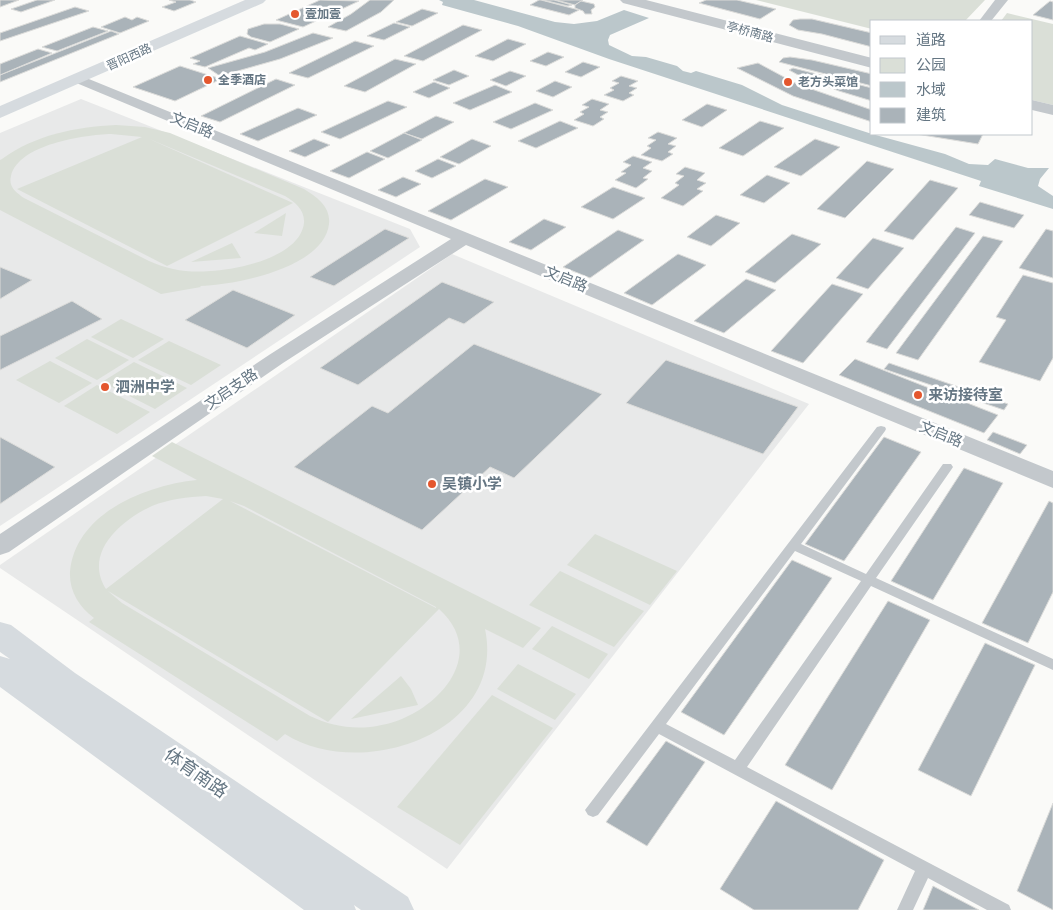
<svg xmlns="http://www.w3.org/2000/svg" width="1053" height="910" font-family="Ubuntu,'Noto Sans SC',sans-serif">
<style>
.built{fill:#e8e9e9}
.green{fill:#dadfd7;fill-rule:evenodd}
.water{fill:#bbc7cb}
.building{fill:#aab3b9;stroke:#dcdcda}
.lines{fill:none;stroke-linecap:round;stroke-linejoin:round}
.service{fill:#c3c8cc;fill-rule:evenodd}
.minor{fill:#c3c8cc;fill-rule:evenodd}
.tertiary{fill:#c3c8cc;fill-rule:evenodd}
.secondary{fill:#d6dbdf;fill-rule:evenodd}
.poi-dot{fill:#e4572e;stroke:#fff;stroke-width:2}
.labels{text-anchor:middle;stroke-width:5;stroke-linejoin:round;paint-order:stroke}
.far-poi-label{font-size:12px;font-weight:bold;fill:#657683;stroke:#fff;text-anchor:start}
.far-street-label{font-size:12px;fill:#657683;stroke:#fff}
.street-label{font-size:15px;fill:#657683;stroke:#fff}
.poi-label{font-size:15px;font-weight:bold;fill:#657683;stroke:#fff;text-anchor:start}
.near-street-label{font-size:18px;fill:#657683;stroke:#fff}
</style>
<rect width="100%" height="100%" fill="#fafaf8"/>
<g class="built">
<polygon points="81,99 410,229 420,247 0,526 0,133"/>
<polygon points="452,254 809,404 447,869 0,568 0,565"/>
</g>
<g class="green">
<polygon points="756,0 985,0 965,21 872,21 872,29"/>
<polygon points="1007,13 1053,24 1053,105 1032,100 1032,21 1001,21"/>
<path d="M 116,125 L 145,127 L 170,133 L 304,189 C 317,197 331,207 329,224 C 324,268 235,285 200,286 L 201,287 L 161,294 L 0,210 L 0,160 L 2,159 C 35,135 75,127 116,125 ZM 111,134 L 142,137 L 17,189 L 167,266 L 293,203 L 147,138 L 285,196 C 295,202 305,210 304,223 C 300,257 237,270 210,271 C 189,273 169,270 149,261 L 24,198 C 17,193 8,187 11,176 C 19,144 84,135 111,134 Z"/>
<polygon points="286,213 282,236 254,233"/>
<polygon points="232,243 241,258 191,262"/>
<polygon points="121,319 164,339 133,358 91,337"/>
<polygon points="87,339 129,360 97,380 55,358"/>
<polygon points="169,341 221,365 191,385 138,360"/>
<polygon points="50,361 92,383 59,403 16,380"/>
<polygon points="134,362 187,388 155,409 102,382"/>
<polygon points="97,385 150,412 117,434 64,406"/>
<path d="M 172,442 L 541,628 L 523,648 L 485,629 C 507,733 361,782 285,734 L 277,741 L 89,622 L 94,618 C 79,607 69,591 70,572 C 75,513 146,485 197,480 L 152,456 ZM 206,496 L 223,499 L 106,589 C 83,553 121,520 152,506 C 169,499 188,497 206,496 ZM 230,501 L 244,506 L 436,607 L 436,608 ZM 108,591 L 328,722 L 439,609 C 493,658 430,719 377,726 C 353,730 331,726 310,716 L 122,603 Z"/>
<polygon points="595,534 677,571 650,605 567,565"/>
<polygon points="560,571 644,611 614,647 529,605"/>
<polygon points="552,626 608,654 589,679 532,649"/>
<polygon points="518,664 576,694 555,720 497,689"/>
<polygon points="401,676 411,689 418,705 351,719"/>
<polygon points="492,695 553,728 460,845 397,807"/>
</g>
<polygon class="water" points="439,0 474,0 555,22 574,24 597,21 624,10 649,18 610,35 608,40 609,45 632,56 646,57 677,66 683,71 691,73 696,71 742,85 782,105 872,134 945,154 969,164 988,165 995,159 1028,168 1049,168 1040,179 1038,186 1053,196 1053,209 979,186 981,181 609,59 518,26 442,5 443,2"/>
<g class="building">
<polygon points="0,0 19,0 0,7"/>
<polygon points="37,0 55,0 21,12 11,9"/>
<polygon points="169,0 190,0 196,2 174,11 162,7 176,2"/>
<polygon points="320,0 359,1 303,27 276,20"/>
<polygon points="370,0 394,0 381,12 346,31 328,27 351,14"/>
<polygon points="539,0 541,0 579,10 569,15 530,5"/>
<polygon points="543,0 554,0 572,5 568,6"/>
<polygon points="556,0 583,0 575,5"/>
<polygon points="706,0 737,0 776,9 760,19 699,3"/>
<polygon points="581,1 594,4 595,7 591,10 592,14 585,14 583,11 575,8 575,5"/>
<polygon points="1050,1 1053,2 1053,20 1033,15"/>
<polygon points="75,7 89,11 0,41 0,33"/>
<polygon points="422,9 438,13 412,26 396,22"/>
<polygon points="125,17 132,20 137,17 149,21 120,33 101,27"/>
<polygon points="800,19 812,19 872,33 872,47 822,34 798,30 789,25 793,20"/>
<polygon points="394,23 410,27 384,40 367,36"/>
<polygon points="264,24 280,24 299,29 270,42 251,37 247,34 248,29"/>
<polygon points="463,25 482,30 423,61 404,56"/>
<polygon points="93,27 108,31 57,51 42,47"/>
<polygon points="111,31 119,34 0,82 0,75"/>
<polygon points="313,33 333,38 280,59 220,76 208,68 265,52"/>
<polygon points="240,36 268,44 255,50 249,48 205,67 193,64 200,61 190,58"/>
<polygon points="508,39 526,44 493,61 475,56"/>
<polygon points="355,41 374,46 308,78 289,73"/>
<polygon points="38,49 52,53 0,75 0,64"/>
<polygon points="548,52 564,57 546,66 530,61"/>
<polygon points="790,57 812,60 872,74 872,86 779,62 783,58"/>
<polygon points="395,59 416,64 365,92 344,86"/>
<polygon points="583,62 600,67 581,77 565,72"/>
<polygon points="758,63 797,84 872,110 872,122 793,96 737,68"/>
<polygon points="180,66 221,79 175,101 133,87"/>
<polygon points="793,68 872,88 872,101 839,91 800,76 789,70"/>
<polygon points="454,70 469,76 449,85 433,80"/>
<polygon points="510,71 526,76 506,86 490,80"/>
<polygon points="621,76 638,81 629,86 637,88 629,93 634,95 623,101 604,95 614,90 610,88 619,83 612,81"/>
<polygon points="276,79 295,85 220,122 201,116"/>
<polygon points="555,81 572,87 553,97 536,91"/>
<polygon points="434,82 450,88 429,98 413,92"/>
<polygon points="495,85 512,92 470,110 453,103"/>
<polygon points="592,99 609,104 600,110 608,112 600,117 604,119 593,126 574,120 584,114 580,112 589,107 582,105"/>
<polygon points="388,101 407,107 340,139 321,132"/>
<polygon points="535,103 553,110 511,129 493,122"/>
<polygon points="707,104 727,110 702,127 682,120"/>
<polygon points="298,108 317,115 258,141 240,134"/>
<polygon points="436,116 454,122 422,139 404,133"/>
<polygon points="560,121 578,128 536,148 518,141"/>
<polygon points="760,121 784,128 743,156 719,148"/>
<polygon points="658,132 677,138 668,144 676,146 668,152 673,154 662,161 641,155 651,148 647,146 656,140 648,138"/>
<polygon points="404,133 422,140 388,158 370,151"/>
<polygon points="916,134 983,134 978,144"/>
<polygon points="314,139 330,145 305,157 289,151"/>
<polygon points="472,139 491,146 459,164 440,157"/>
<polygon points="815,139 840,147 801,176 774,167"/>
<polygon points="367,152 385,159 349,178 330,171"/>
<polygon points="633,156 652,162 643,168 652,171 643,178 648,179 636,188 615,180 626,173 621,172 631,165 623,162"/>
<polygon points="438,159 456,166 432,178 415,171"/>
<polygon points="867,161 894,169 845,218 817,209"/>
<polygon points="685,167 705,173 697,180 706,183 697,189 703,191 683,206 661,198 679,185 675,183 684,176 676,174"/>
<polygon points="767,175 790,183 764,203 740,195"/>
<polygon points="403,177 421,184 396,197 378,190"/>
<polygon points="485,179 508,187 451,220 428,211"/>
<polygon points="930,180 958,188 913,240 884,231"/>
<polygon points="613,187 645,198 613,219 581,207"/>
<polygon points="980,202 1024,215 1014,228 969,215"/>
<polygon points="716,215 740,223 711,246 687,237"/>
<polygon points="544,219 566,227 531,250 509,242"/>
<polygon points="956,227 975,233 887,349 866,342"/>
<polygon points="385,229 409,238 334,286 310,277"/>
<polygon points="1046,229 1053,231 1053,278 1019,268"/>
<polygon points="618,230 644,240 590,278 563,267"/>
<polygon points="792,234 821,244 775,283 745,272"/>
<polygon points="983,236 1003,241 918,360 896,353"/>
<polygon points="873,238 904,248 868,289 836,278"/>
<polygon points="678,254 706,265 652,305 624,293"/>
<polygon points="0,267 32,280 0,299"/>
<polygon points="1023,275 1053,283 1053,358 1040,381 979,362 1006,320 996,317"/>
<polygon points="746,279 776,290 724,333 694,321"/>
<polygon points="442,282 494,302 464,324 449,318 358,385 320,368"/>
<polygon points="832,284 863,294 803,363 771,351"/>
<polygon points="233,290 295,315 247,348 185,320"/>
<polygon points="72,301 102,319 0,370 0,336"/>
<polygon points="474,344 602,394 514,478 490,467 422,530 294,467 372,406 388,413"/>
<polygon points="855,359 998,415 984,433 839,375"/>
<polygon points="666,360 798,407 763,454 626,403"/>
<polygon points="889,363 1008,404 1004,410 884,369"/>
<polygon points="993,432 1027,445 1020,454 987,440"/>
<polygon points="0,437 55,467 0,504"/>
<polygon points="884,437 921,452 844,561 805,544"/>
<polygon points="964,468 1003,483 933,600 891,581"/>
<polygon points="1049,501 1053,503 1053,592 1028,643 982,623"/>
<polygon points="792,560 832,578 724,735 681,712"/>
<polygon points="888,601 930,620 832,790 785,765"/>
<polygon points="985,643 1035,665 971,796 918,770"/>
<polygon points="666,741 705,762 647,846 606,822"/>
<polygon points="776,801 884,860 858,910 754,910 720,889"/>
<polygon points="1053,803 1053,910 1017,891"/>
<polygon points="933,886 979,910 923,910"/>
</g>
<g class="lines">
<path class="service" d="M 881,426 L 885,427 L 886,429 L 885,431 L 801,544 L 866,574 L 943,464 L 951,464 L 953,467 L 951,470 L 876,578 L 1053,659 L 1053,670 L 871,586 L 747,767 L 1009,905 L 1011,910 L 987,910 L 928,878 L 913,910 L 897,910 L 915,871 L 659,734 L 598,815 L 593,817 L 588,815 L 585,810 L 877,427 ZM 795,551 L 861,581 L 735,760 L 666,724 Z"/>
<g class="minor">
<polygon points="995,0 1008,0 991,21 979,21"/>
<polygon points="79,75 1053,471 1053,488 466,245 283,363 9,552 0,555 0,534 269,355 451,239 74,82 72,79 74,76"/>
</g>
<g class="tertiary">
<polygon points="620,0 646,0 872,58 872,68 623,3"/>
<polygon points="1032,100 1053,105 1053,115 1032,110"/>
</g>
<g class="secondary">
<polygon points="245,0 266,0 263,3 0,118 0,106"/>
<polygon points="0,622 11,625 75,673 408,897 414,910 361,910 354,905 356,910 304,910 0,687 0,656 10,659 0,652"/>
</g>
</g>
<g class="poi-dot">
<circle cx="295" cy="14" r="5"/>
<circle cx="208" cy="80" r="5"/>
<circle cx="788" cy="82" r="5"/>
<circle cx="105" cy="387" r="5"/>
<circle cx="918" cy="395" r="5"/>
<circle cx="432" cy="484" r="5"/>
</g>
<g class="labels">
<g class="far-poi-label">
<text x="305" y="18">壹加壹</text>
<text x="218" y="84">全季酒店</text>
<text x="798" y="86">老方头菜馆</text>
</g>
<g class="far-street-label">
<text transform="translate(750 32) rotate(15)" y="4">亭桥南路</text>
<text transform="translate(129 57) rotate(-24)" y="4">晋阳西路</text>
</g>
<g class="street-label">
<text transform="translate(192 125) rotate(22)" y="5">文启路</text>
<text transform="translate(566 279) rotate(22)" y="5">文启路</text>
<text transform="translate(231 389) rotate(-34)" y="5">文启支路</text>
<text transform="translate(941 434) rotate(22)" y="5">文启路</text>
</g>
<g class="poi-label">
<text x="115" y="392">泗洲中学</text>
<text x="928" y="400">来访接待室</text>
<text x="442" y="489">吴镇小学</text>
</g>
<g class="near-street-label">
<text transform="translate(196 773) rotate(35)" y="6">体育南路</text>
</g>
</g>
<rect x="870" y="20" width="162" height="115" fill="#ffffff" stroke="#c1c8cd"/>
<rect x="880" y="36" width="25" height="8" fill="#d6dbdf" stroke="#c1c8cd"/>
<text x="916" y="45" font-size="15" fill="#657683">道路</text>
<rect x="880" y="58" width="25" height="15" fill="#dadfd7" stroke="#c1c8cd"/>
<text x="916" y="70" font-size="15" fill="#657683">公园</text>
<rect x="880" y="82" width="25" height="15" fill="#bbc7cb" stroke="#c1c8cd"/>
<text x="916" y="95" font-size="15" fill="#657683">水域</text>
<rect x="880" y="108" width="25" height="15" fill="#aab3b9" stroke="#c1c8cd"/>
<text x="916" y="120" font-size="15" fill="#657683">建筑</text>
</svg>
